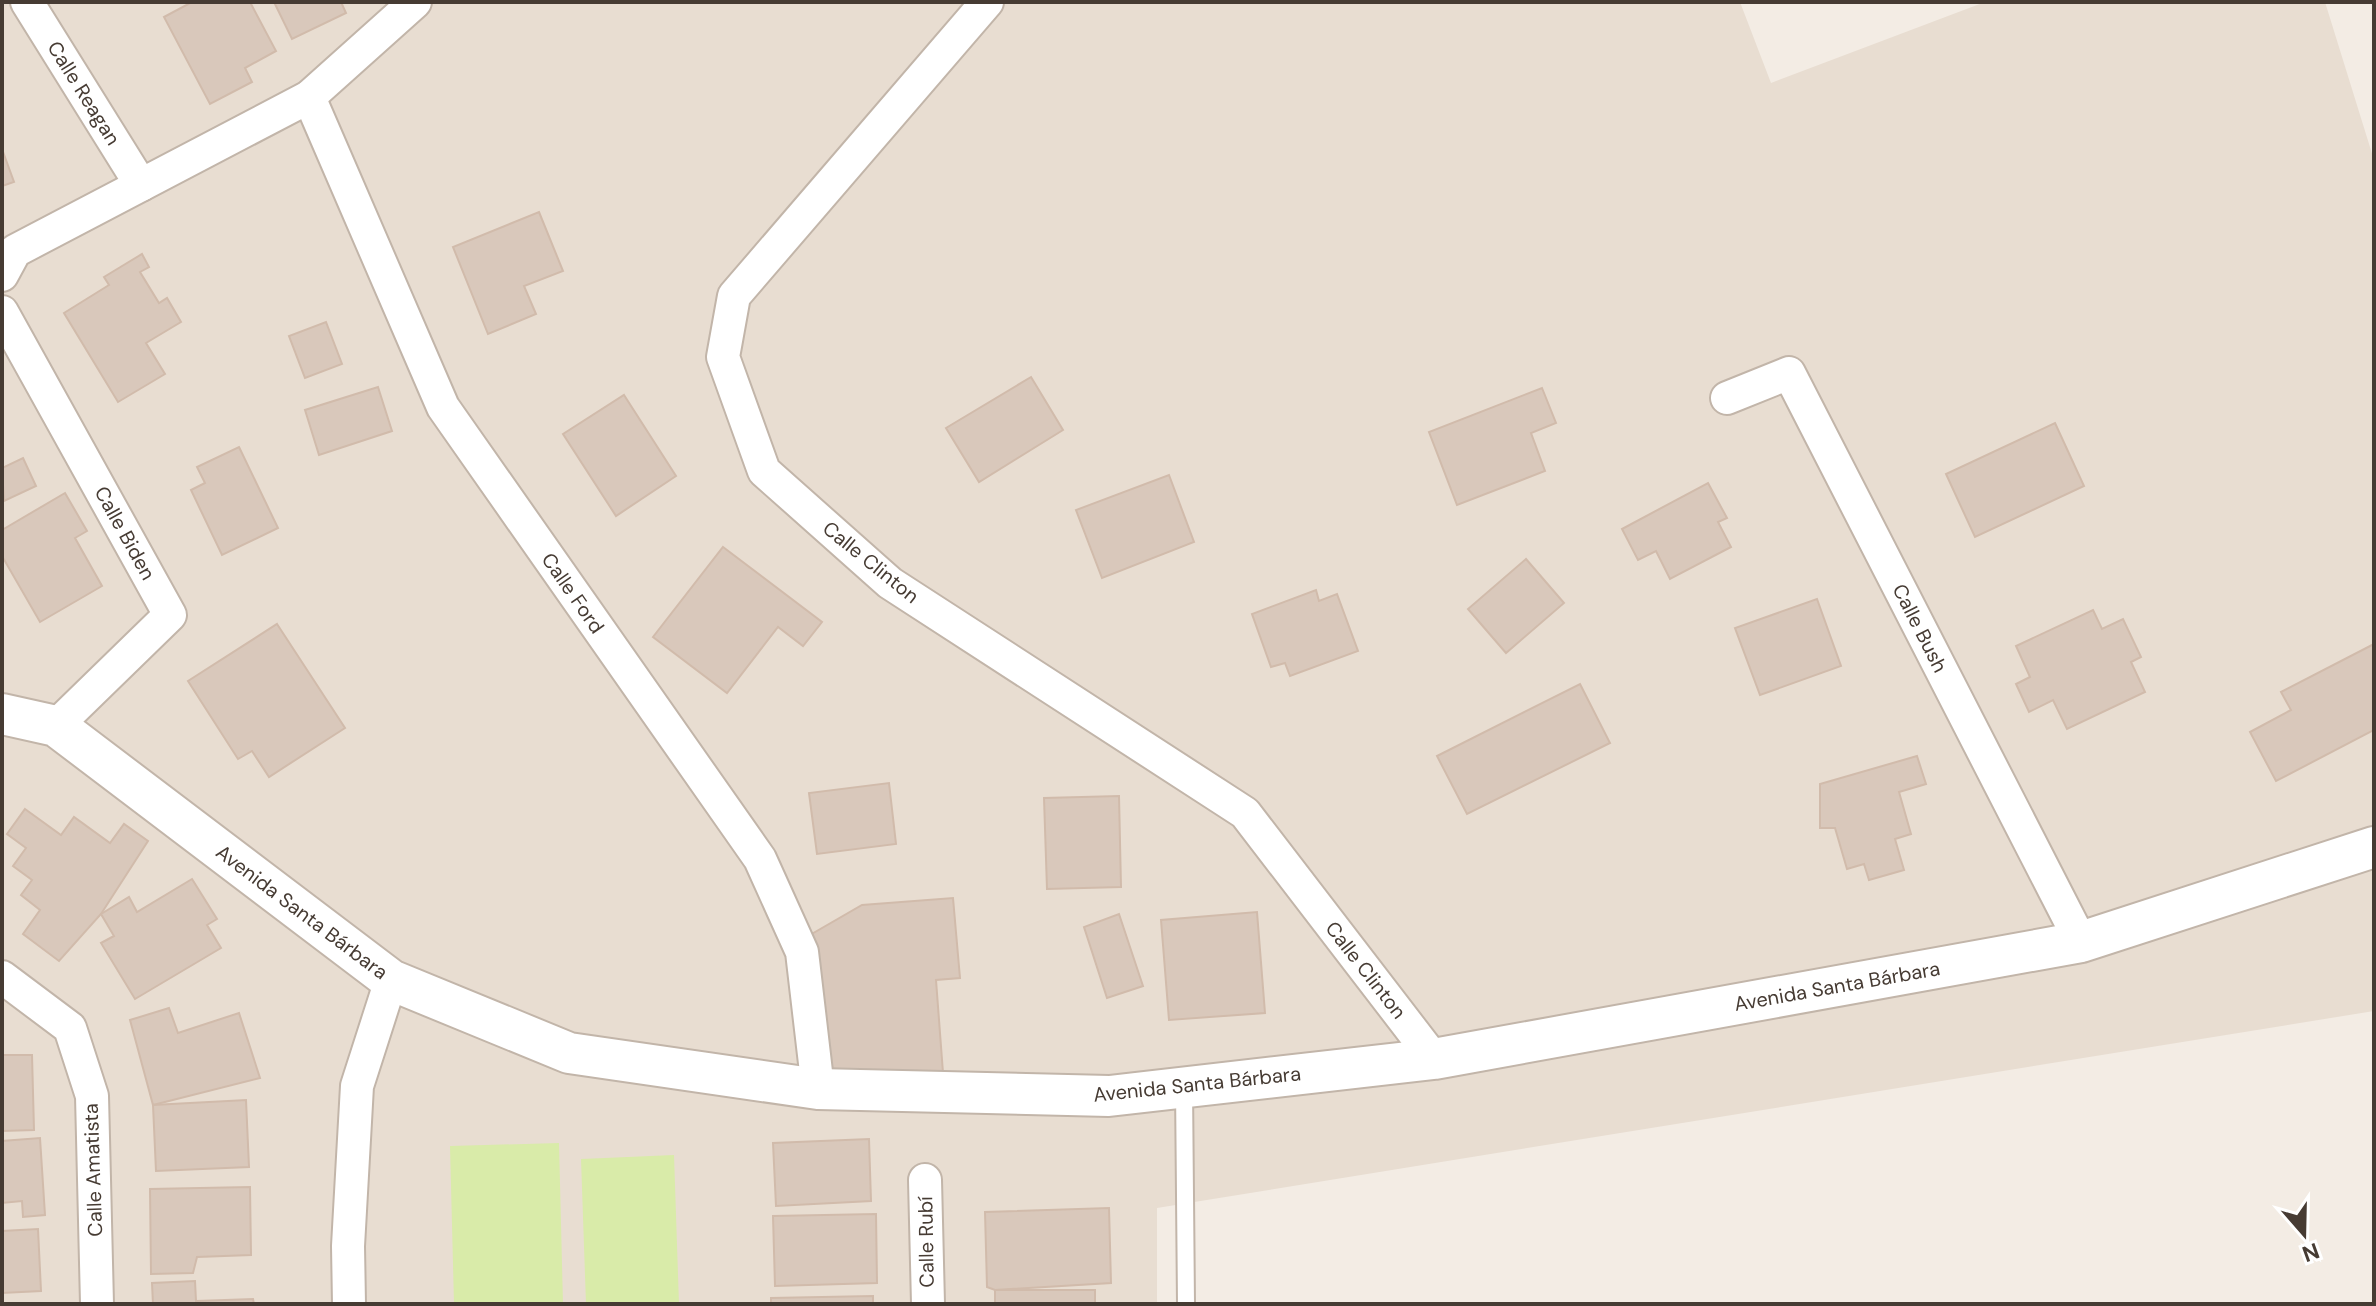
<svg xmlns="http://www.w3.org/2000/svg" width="2376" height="1306" font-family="'DM Sans',sans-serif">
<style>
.residential{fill:#e8ddd1}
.green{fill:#d9eba9}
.building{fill:#d9c8bb;stroke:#d1bbab;stroke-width:2}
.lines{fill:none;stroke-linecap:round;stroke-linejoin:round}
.service-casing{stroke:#c2b5a9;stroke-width:20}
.minor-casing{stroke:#c2b5a9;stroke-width:36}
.tertiary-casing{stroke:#c2b5a9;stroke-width:44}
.service{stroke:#fff;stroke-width:16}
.minor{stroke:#fff;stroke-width:32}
.tertiary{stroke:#fff;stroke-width:40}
.labels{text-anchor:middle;stroke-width:7;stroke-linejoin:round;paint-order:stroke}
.street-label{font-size:20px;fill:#463b33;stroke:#fff}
</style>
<rect width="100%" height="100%" fill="#f3ece4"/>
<polygon class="residential" points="2,2 1740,2 1771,83 1985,2 2325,2 2374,160 2374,1011 1157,1208 1157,1304 2,1304"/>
<g class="green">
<polygon points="559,1143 563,1304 454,1304 450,1146"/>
<polygon points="674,1155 679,1304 586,1304 581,1159"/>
</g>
<g class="building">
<polygon points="192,2 250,2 276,51 245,68 252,82 210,104 164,17"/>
<polygon points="274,2 341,2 346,13 292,39"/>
<polygon points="2,149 14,182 2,186"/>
<polygon points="539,212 563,271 524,286 536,314 488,334 453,247"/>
<polygon points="142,254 149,267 140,272 159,303 167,298 181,322 146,343 165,374 118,402 64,313 109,285 104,277"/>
<polygon points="326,322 342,364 305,378 289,336"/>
<polygon points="1031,377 1063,430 979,482 946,428"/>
<polygon points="378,387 392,431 319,455 305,410"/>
<polygon points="1542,388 1556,423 1531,433 1545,471 1457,505 1429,432"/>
<polygon points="624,395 676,476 616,516 563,434"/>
<polygon points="2055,423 2084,486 1975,537 1946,474"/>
<polygon points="239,447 278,528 222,555 191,490 205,483 197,467"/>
<polygon points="23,458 36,486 4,501 2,468"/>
<polygon points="1169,475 1194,542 1102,578 1076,510"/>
<polygon points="1708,483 1727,518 1718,522 1731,547 1670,579 1656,551 1638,560 1622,529"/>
<polygon points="65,493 87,531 75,538 102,586 40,622 2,556 2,530"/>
<polygon points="723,547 822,622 803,646 778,627 727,693 653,637"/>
<polygon points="1526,559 1564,603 1506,653 1468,609"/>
<polygon points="1316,590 1319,601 1337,594 1358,651 1290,676 1285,663 1271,667 1252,614"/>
<polygon points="1817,599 1841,666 1760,695 1735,628"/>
<polygon points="2093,610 2102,629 2123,619 2141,657 2131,662 2145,692 2067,729 2053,700 2029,712 2016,684 2030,677 2016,646"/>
<polygon points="277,624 345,728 269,777 252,751 238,759 188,681"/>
<polygon points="2374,644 2374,730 2276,781 2250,732 2291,710 2281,692"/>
<polygon points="1580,684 1610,743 1467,814 1437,756"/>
<polygon points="1917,756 1926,784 1899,792 1911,834 1895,839 1904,870 1869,880 1864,864 1847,869 1835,828 1820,828 1820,784"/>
<polygon points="889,783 896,844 817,854 809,793"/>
<polygon points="1119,796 1121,887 1047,889 1044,798"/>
<polygon points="25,809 61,835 74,817 110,843 124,824 148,841 101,914 59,961 23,934 40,910 21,895 32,880 13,866 26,848 7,834"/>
<polygon points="192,879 217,919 207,925 221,948 135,999 101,943 114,936 101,914 129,897 137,912"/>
<polygon points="953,898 960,978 936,980 943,1073 821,1083 810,935 862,905"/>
<polygon points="1257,912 1265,1013 1169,1020 1161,920"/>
<polygon points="1119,914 1143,986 1107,998 1084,927"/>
<polygon points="169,1008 178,1033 239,1013 260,1078 153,1105 130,1020"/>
<polygon points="2,1055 32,1055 34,1130 2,1131"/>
<polygon points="246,1100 249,1167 156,1171 153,1105"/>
<polygon points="40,1138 45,1215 23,1217 22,1201 2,1203 2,1141"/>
<polygon points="869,1139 871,1201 776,1206 773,1143"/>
<polygon points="250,1187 251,1255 197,1257 193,1273 151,1274 150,1189"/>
<polygon points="1109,1208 1111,1283 995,1290 987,1287 985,1212"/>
<polygon points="876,1214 877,1283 775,1286 773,1216"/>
<polygon points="38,1229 41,1291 2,1293 2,1231"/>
<polygon points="195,1281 196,1301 253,1299 254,1304 153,1304 152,1283"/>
<rect x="995" y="1290" width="100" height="14"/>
<polygon points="873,1296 873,1304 771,1304 771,1298"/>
</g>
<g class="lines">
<defs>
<polyline id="service" points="1184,1087 1186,1304"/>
<g id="minor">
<polyline points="27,2 141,185"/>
<polyline points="987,2 734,296 723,357 764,471 890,583 1245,813 1434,1059"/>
<polyline points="309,97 443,407 760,859 802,952 818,1089"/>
<polyline points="2,275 15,251 309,97 415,2"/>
<polyline points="2,312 170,615 56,726"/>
<polyline points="1727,398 1789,373 2081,942"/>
<polyline points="2,977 70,1028 92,1096 97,1304"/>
<polyline points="925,1180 928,1304"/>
<polyline points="349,1304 348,1246 357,1086 391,980"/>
</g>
<polyline id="tertiary" points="2,714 56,726 391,980 569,1053 818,1089 1109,1096 1434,1059 2081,942 2374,847"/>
</defs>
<use href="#service" class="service-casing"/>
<use href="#minor" class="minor-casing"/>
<use href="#tertiary" class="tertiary-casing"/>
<use href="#service" class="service"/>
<use href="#minor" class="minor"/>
<use href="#tertiary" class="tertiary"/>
</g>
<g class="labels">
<g class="street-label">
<text transform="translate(84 93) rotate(58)" y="7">Calle Reagan</text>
<text transform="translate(125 533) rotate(61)" y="7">Calle Biden</text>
<text transform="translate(871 562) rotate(39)" y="7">Calle Clinton</text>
<text transform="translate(573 593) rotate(55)" y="7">Calle Ford</text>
<text transform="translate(1920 628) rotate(63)" y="7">Calle Bush</text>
<text transform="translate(302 912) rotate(37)" y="7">Avenida Santa Bárbara</text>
<text transform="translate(1366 970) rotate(52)" y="7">Calle Clinton</text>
<text transform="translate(1837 986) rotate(-10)" y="7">Avenida Santa Bárbara</text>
<text transform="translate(1197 1084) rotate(-6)" y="7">Avenida Santa Bárbara</text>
<text transform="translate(93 1170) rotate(-92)" y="7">Calle Amatista</text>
<text transform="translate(926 1242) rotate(-91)" y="7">Calle Rubí</text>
</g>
</g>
<rect width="2376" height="1306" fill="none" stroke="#463b33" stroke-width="8"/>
<g transform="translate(2304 1234) rotate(160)" stroke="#ffffff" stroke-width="6" paint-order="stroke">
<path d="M0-6L14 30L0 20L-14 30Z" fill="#463b33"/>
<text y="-12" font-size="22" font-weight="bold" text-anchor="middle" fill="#463b33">N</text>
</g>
</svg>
